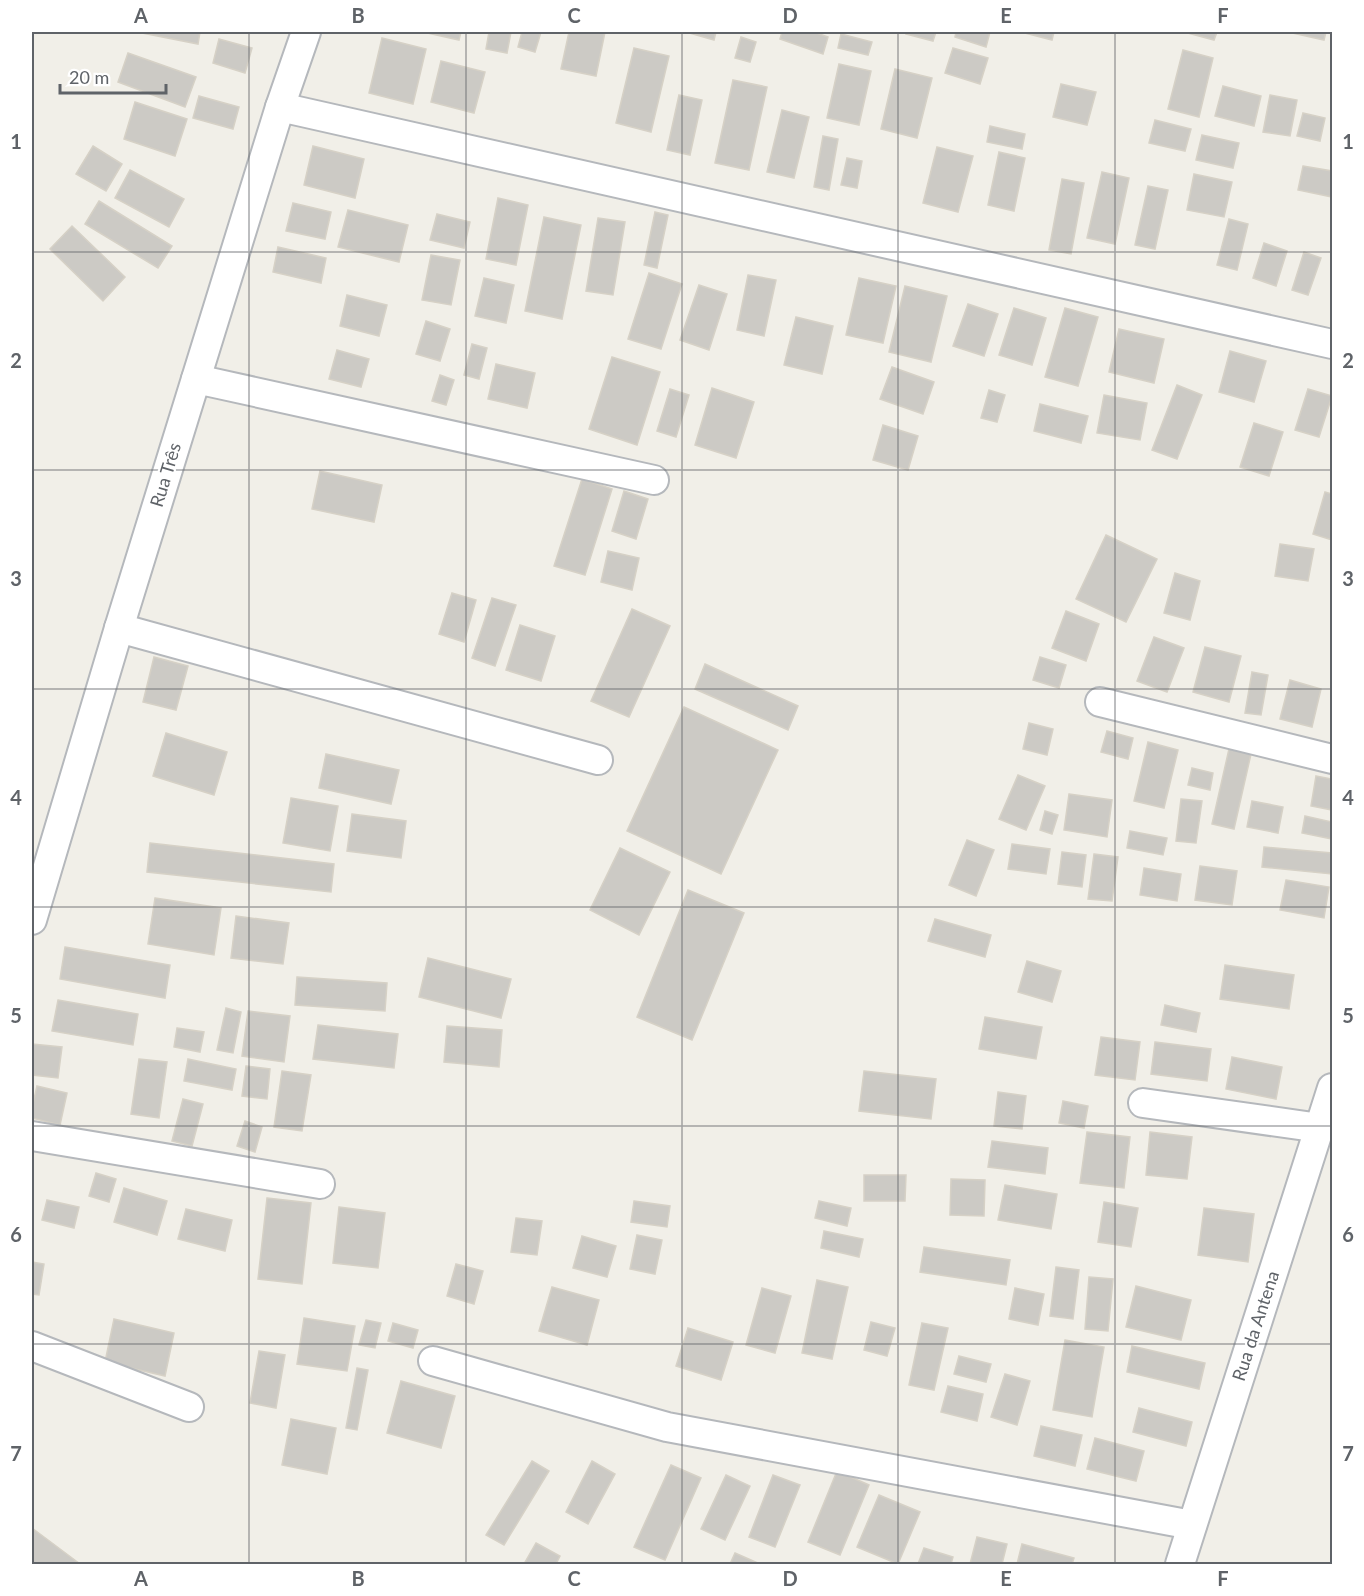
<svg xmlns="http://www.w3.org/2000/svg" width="1364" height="1596" font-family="Lato,sans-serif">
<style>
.building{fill:#cccac5;stroke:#d6d1c6;stroke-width:1.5}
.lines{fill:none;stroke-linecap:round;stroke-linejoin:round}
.minor-casing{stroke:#b5b8bc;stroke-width:32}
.minor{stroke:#fff;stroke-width:28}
.grid{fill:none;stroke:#5f6368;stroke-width:1.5;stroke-opacity:0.55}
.labels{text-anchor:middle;stroke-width:4.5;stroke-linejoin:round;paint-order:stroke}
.street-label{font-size:18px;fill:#5f6368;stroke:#fff}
.neatline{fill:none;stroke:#5f6368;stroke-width:2}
.grid-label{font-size:20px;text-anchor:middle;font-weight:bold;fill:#5f6368}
</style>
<rect width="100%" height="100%" fill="#f1efe8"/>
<g class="building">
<polygon points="137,32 200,32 198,44"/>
<polygon points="423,32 461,32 459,40"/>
<polygon points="489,32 511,32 507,53 486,49"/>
<polygon points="522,32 541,32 535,52 518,47"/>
<polygon points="569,32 605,32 596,76 561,69"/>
<polygon points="686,32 716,32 714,40"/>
<polygon points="782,32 814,32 828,37 823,54 780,39"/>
<polygon points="907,32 936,32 933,41 906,34"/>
<polygon points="956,32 990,32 986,47 955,37"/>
<polygon points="1021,32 1054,32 1052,40"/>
<polygon points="1184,32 1217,32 1214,40"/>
<polygon points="1288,32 1326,32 1324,40"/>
<polygon points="841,34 872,42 868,55 838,48"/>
<polygon points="741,37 756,42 750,62 735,58"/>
<polygon points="382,38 426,49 413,104 369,93"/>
<polygon points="219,39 252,48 245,73 213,63"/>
<polygon points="634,48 669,56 651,132 616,123"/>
<polygon points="953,48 988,58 980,84 945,73"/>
<polygon points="1183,50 1213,58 1199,117 1168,109"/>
<polygon points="128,53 196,77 185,107 118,82"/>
<polygon points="441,61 485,72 474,113 431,102"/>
<polygon points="839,64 871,71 859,125 827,118"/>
<polygon points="895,69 932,78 917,138 881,129"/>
<polygon points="733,80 767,87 749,170 715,163"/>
<polygon points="1061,84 1096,92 1087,125 1053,117"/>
<polygon points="1223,86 1261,96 1254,126 1215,116"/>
<polygon points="679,95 702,100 690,155 667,150"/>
<polygon points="1270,95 1297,100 1290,136 1263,132"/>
<polygon points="199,96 239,107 233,129 193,118"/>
<polygon points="135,102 187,119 175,156 124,139"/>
<polygon points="782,110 809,117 794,178 767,172"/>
<polygon points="1303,113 1325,118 1320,141 1297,136"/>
<polygon points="1155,120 1191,129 1185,151 1149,143"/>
<polygon points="990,126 1025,134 1022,149 987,142"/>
<polygon points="1202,135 1239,143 1233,168 1196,160"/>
<polygon points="823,136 838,139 829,190 814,187"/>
<polygon points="93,146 122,164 106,191 76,174"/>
<polygon points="313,146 364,159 355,198 304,185"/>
<polygon points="937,147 973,156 958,212 923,203"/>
<polygon points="999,152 1025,158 1014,211 988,205"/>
<polygon points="847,158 862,161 857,188 841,185"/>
<polygon points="1303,166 1332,171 1332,197 1298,190"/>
<polygon points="130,170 184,199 169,227 115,198"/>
<polygon points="1102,172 1129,178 1115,244 1087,238"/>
<polygon points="1194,174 1232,182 1224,217 1187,210"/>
<polygon points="1062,179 1084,183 1071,254 1049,250"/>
<polygon points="1148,186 1168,190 1155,249 1135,245"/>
<polygon points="498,198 528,205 516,265 486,259"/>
<polygon points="99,201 172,246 158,268 85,224"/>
<polygon points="293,203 331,212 325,239 286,231"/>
<polygon points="348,210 408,225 399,262 338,247"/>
<polygon points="655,212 668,215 657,268 644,265"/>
<polygon points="437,214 470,222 464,248 430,240"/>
<polygon points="544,217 581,225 562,319 525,311"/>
<polygon points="598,218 625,222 613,295 586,291"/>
<polygon points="1229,219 1248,224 1237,270 1217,265"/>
<polygon points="72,226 125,277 103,301 50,249"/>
<polygon points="1264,243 1287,251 1276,286 1253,278"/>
<polygon points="278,247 326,258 321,283 273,272"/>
<polygon points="1304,252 1321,258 1308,295 1292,290"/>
<polygon points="431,255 460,260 451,305 422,300"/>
<polygon points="649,273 682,284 661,349 628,339"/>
<polygon points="748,275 776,280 764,336 737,330"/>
<polygon points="484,278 514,285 506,323 475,316"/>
<polygon points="859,278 896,286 883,343 846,335"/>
<polygon points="699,285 727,294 709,350 680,340"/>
<polygon points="905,286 947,296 931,362 889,352"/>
<polygon points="347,295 387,305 379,336 340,326"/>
<polygon points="968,304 998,314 984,356 953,346"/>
<polygon points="1014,308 1046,318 1032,365 999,355"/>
<polygon points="1065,308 1098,317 1078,386 1045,377"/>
<polygon points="796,317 833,326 822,374 784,365"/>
<polygon points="426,321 450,329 440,361 416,354"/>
<polygon points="1119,329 1164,339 1154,383 1109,372"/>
<polygon points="472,344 487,348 479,379 464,375"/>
<polygon points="337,350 369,359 361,387 329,379"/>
<polygon points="1230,351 1266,361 1254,402 1219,392"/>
<polygon points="612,357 660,372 637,445 589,429"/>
<polygon points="496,364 535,373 527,408 488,399"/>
<polygon points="892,367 934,382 923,414 880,399"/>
<polygon points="440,375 454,380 446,405 432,401"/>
<polygon points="1177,385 1202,395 1177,459 1152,450"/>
<polygon points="712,388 754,402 736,458 695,445"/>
<polygon points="670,389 689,395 676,437 657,431"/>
<polygon points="1308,389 1332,396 1319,437 1295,430"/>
<polygon points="989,390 1005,395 997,422 981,418"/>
<polygon points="1104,395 1147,403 1140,440 1097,433"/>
<polygon points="1040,404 1088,416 1081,443 1034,431"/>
<polygon points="1254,423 1283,432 1269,476 1240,467"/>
<polygon points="883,425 918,436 908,470 873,460"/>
<polygon points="320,471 382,485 374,522 312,509"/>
<polygon points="582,479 612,489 585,575 554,566"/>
<polygon points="624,491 648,499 636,539 612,531"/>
<polygon points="1325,492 1332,494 1332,540 1313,534"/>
<polygon points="1106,535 1157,559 1126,622 1076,599"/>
<polygon points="1280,544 1314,549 1308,581 1275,576"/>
<polygon points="608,551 639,558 632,590 601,582"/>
<polygon points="1175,573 1200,581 1190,620 1164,613"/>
<polygon points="452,593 476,600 464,642 439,634"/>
<polygon points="492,598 516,605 495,666 472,658"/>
<polygon points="632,609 670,626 629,717 591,701"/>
<polygon points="1066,611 1099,624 1086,661 1052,648"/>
<polygon points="520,625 555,636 541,681 506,670"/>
<polygon points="1154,637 1184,648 1167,692 1137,681"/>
<polygon points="1205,647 1241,656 1229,702 1193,692"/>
<polygon points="154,657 188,666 176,710 143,702"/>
<polygon points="1040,657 1066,665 1059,688 1033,680"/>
<polygon points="705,664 798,706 788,730 695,689"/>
<polygon points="1252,672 1268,675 1261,715 1245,713"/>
<polygon points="1290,680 1321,689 1312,727 1280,719"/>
<polygon points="684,707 778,750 721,874 627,831"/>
<polygon points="1029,723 1053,729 1047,755 1023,749"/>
<polygon points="1107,731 1133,738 1128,759 1101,752"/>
<polygon points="166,733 227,752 214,795 153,776"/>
<polygon points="1148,742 1178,750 1164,808 1134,801"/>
<polygon points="1229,749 1251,754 1234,829 1212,824"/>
<polygon points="326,754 399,770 391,804 319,788"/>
<polygon points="1192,768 1213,773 1210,790 1188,785"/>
<polygon points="1018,775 1045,786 1026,830 999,819"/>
<polygon points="1316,776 1332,779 1332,810 1311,806"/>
<polygon points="1069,794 1112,800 1107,837 1064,830"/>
<polygon points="291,798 338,806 330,851 283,843"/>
<polygon points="1181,799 1202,801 1196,843 1176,841"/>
<polygon points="1252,801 1283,807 1278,833 1247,827"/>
<polygon points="1045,811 1058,815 1052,834 1040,830"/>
<polygon points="352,814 406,821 401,858 347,851"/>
<polygon points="1305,816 1332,822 1332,839 1302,833"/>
<polygon points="1130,831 1167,838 1163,855 1127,848"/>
<polygon points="967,840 994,850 976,896 949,885"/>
<polygon points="150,843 334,864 331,892 147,872"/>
<polygon points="1012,844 1050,849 1046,874 1008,869"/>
<polygon points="1264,847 1332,853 1332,874 1262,867"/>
<polygon points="620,848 670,872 639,935 590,910"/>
<polygon points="1062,852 1086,855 1082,887 1058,884"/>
<polygon points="1094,854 1118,857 1112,901 1088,899"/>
<polygon points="1200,866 1237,871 1232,905 1195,900"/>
<polygon points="1144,868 1181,874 1177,901 1140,895"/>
<polygon points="1286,880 1329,887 1324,918 1280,910"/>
<polygon points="688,890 744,913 692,1040 637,1017"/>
<polygon points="155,898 221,908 214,955 148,944"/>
<polygon points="236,916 289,923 283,964 231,958"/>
<polygon points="935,919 991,935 985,957 928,941"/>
<polygon points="65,947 170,965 165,998 60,979"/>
<polygon points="428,958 511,979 501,1018 419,997"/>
<polygon points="1027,961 1061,971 1052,1002 1018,992"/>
<polygon points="1225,965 1294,975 1289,1009 1220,999"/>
<polygon points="297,977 387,983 385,1011 295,1005"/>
<polygon points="58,1000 138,1014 133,1045 52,1031"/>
<polygon points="1165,1005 1200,1013 1196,1032 1161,1025"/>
<polygon points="226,1008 241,1012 233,1053 217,1050"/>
<polygon points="248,1011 290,1016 284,1062 242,1056"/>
<polygon points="985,1017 1042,1027 1036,1059 979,1049"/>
<polygon points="318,1025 398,1034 394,1068 313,1059"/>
<polygon points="447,1026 502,1030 499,1067 444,1062"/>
<polygon points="177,1028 204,1032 200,1052 174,1047"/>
<polygon points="1101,1037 1140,1042 1135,1080 1095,1075"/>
<polygon points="1155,1042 1211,1049 1207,1081 1151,1074"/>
<polygon points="32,1044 62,1047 58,1078 32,1075"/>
<polygon points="1232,1057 1282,1067 1276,1099 1226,1089"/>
<polygon points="139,1059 167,1062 159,1118 131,1114"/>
<polygon points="188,1059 236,1069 232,1090 184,1081"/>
<polygon points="246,1066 270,1069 267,1099 242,1096"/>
<polygon points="282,1071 311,1075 302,1131 274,1127"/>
<polygon points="864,1071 936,1079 931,1119 859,1111"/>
<polygon points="37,1086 67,1093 60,1125 32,1118 32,1108"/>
<polygon points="998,1092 1026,1096 1022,1129 994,1126"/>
<polygon points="183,1099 203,1104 192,1146 172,1141"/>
<polygon points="1063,1101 1088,1106 1084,1128 1059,1123"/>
<polygon points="245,1121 262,1127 255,1152 237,1146"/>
<polygon points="1087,1132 1130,1137 1124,1188 1080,1183"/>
<polygon points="1150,1132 1192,1137 1187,1179 1146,1175"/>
<polygon points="992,1141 1048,1148 1045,1174 988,1167"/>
<polygon points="96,1173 116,1179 109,1202 89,1196"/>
<polygon points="864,1175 906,1175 905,1201 864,1201"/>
<polygon points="951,1179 985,1180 984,1216 950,1215"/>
<polygon points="1005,1185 1057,1194 1051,1229 998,1220"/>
<polygon points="124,1188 167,1201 157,1235 114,1222"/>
<polygon points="267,1198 311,1203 302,1284 258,1279"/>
<polygon points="47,1200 79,1207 74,1228 42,1220"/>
<polygon points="634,1201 670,1206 667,1227 631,1222"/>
<polygon points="819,1201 851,1208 847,1226 815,1218"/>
<polygon points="1104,1202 1138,1208 1131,1247 1098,1242"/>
<polygon points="339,1207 385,1213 378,1268 333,1263"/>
<polygon points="1204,1208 1254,1214 1248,1262 1198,1255"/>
<polygon points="186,1209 232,1220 225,1251 178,1239"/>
<polygon points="516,1218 542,1221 537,1255 511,1252"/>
<polygon points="824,1231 863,1239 859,1257 821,1248"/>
<polygon points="637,1235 662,1240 655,1274 630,1269"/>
<polygon points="582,1236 616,1246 607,1277 573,1268"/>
<polygon points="924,1247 1010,1260 1006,1285 920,1272"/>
<polygon points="32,1262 44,1264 39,1295 32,1294"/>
<polygon points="456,1264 483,1271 474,1304 447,1296"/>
<polygon points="1056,1267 1079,1270 1073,1319 1050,1316"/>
<polygon points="1089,1277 1113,1279 1108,1331 1085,1329"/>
<polygon points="817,1280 848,1287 832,1359 802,1353"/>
<polygon points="1136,1286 1191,1300 1181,1340 1126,1327"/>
<polygon points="552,1287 599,1300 587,1345 539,1331"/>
<polygon points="762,1288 791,1296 775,1353 746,1345"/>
<polygon points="1015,1288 1044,1294 1038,1325 1009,1319"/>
<polygon points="304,1318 355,1326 347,1371 297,1364"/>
<polygon points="114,1319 174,1333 165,1376 105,1362"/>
<polygon points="366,1320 381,1323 375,1348 359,1345"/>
<polygon points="871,1322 895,1328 887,1356 864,1350"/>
<polygon points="393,1323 418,1330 413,1348 388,1341"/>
<polygon points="922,1323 948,1328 934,1390 909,1385"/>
<polygon points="688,1328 733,1342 721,1380 676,1366"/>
<polygon points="1065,1340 1104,1347 1092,1417 1053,1410"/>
<polygon points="1132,1346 1205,1363 1199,1389 1127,1372"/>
<polygon points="259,1351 285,1355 276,1408 250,1403"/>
<polygon points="959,1356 991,1364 986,1382 954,1374"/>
<polygon points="357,1368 368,1370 357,1430 346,1428"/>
<polygon points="1005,1374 1030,1381 1017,1425 991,1417"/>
<polygon points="401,1381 455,1396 441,1448 387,1433"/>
<polygon points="948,1386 983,1394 977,1421 941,1412"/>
<polygon points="1139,1408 1192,1422 1186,1446 1133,1432"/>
<polygon points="291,1419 336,1428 327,1474 282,1465"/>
<polygon points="1041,1426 1082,1435 1075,1466 1034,1456"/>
<polygon points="1095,1438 1144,1451 1136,1481 1087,1469"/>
<polygon points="532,1461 549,1471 504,1545 486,1535"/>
<polygon points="592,1461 615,1474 588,1524 566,1512"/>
<polygon points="671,1465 701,1478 665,1560 634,1547"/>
<polygon points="837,1471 869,1485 840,1555 808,1542"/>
<polygon points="726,1475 750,1486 725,1540 701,1529"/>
<polygon points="773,1475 800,1485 775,1547 749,1537"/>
<polygon points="879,1495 920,1512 898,1564 857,1547"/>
<polygon points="32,1528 80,1564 32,1564"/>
<polygon points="977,1537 1007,1544 1002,1564 970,1564"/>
<polygon points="536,1543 560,1556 556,1564 524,1564"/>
<polygon points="1022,1544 1074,1558 1072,1564 1017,1564"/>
<polygon points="924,1548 953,1557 951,1564 918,1564"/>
<polygon points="735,1553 760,1564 730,1564"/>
</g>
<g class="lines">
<defs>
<g id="minor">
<polyline points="280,107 1332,344"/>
<polyline points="196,379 654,480"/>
<polyline points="119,628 598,760"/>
<polyline points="1100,702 1332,759"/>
<polyline points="32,920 119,628 280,107 306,32"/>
<polyline points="1143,1103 1320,1128"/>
<polyline points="32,1136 320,1184"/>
<polyline points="32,1346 189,1407"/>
<polyline points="433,1361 667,1427 1192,1525"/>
<polyline points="1180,1564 1332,1088"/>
</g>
</defs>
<use href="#minor" class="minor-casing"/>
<use href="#minor" class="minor"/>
</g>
<path class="grid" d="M 249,32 L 249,1564M 466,32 L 466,1564M 682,32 L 682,1564M 898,32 L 898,1564M 1115,32 L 1115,1564M 32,252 L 1332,252M 32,470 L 1332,470M 32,689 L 1332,689M 32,907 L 1332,907M 32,1126 L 1332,1126M 32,1344 L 1332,1344"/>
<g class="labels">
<g class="street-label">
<text transform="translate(166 475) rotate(-73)" y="6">Rua Três</text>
<text transform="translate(1256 1326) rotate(-72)" y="6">Rua da Antena</text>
</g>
</g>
<rect width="1364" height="1596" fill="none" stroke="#ffffff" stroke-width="66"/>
<path d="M60 84v9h106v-9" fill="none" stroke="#5f6368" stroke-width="3"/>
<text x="69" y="84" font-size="18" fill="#5f6368" stroke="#ffffff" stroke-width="4.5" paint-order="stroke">20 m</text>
<rect x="33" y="33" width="1298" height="1530" class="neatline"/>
<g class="grid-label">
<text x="141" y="23">A</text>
<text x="358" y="23">B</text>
<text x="574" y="23">C</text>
<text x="790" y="23">D</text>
<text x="1006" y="23">E</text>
<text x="1223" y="23">F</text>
<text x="16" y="149">1</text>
<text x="1348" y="149">1</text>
<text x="16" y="368">2</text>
<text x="1348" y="368">2</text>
<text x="16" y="586">3</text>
<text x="1348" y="586">3</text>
<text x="16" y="805">4</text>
<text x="1348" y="805">4</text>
<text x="16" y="1023">5</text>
<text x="1348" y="1023">5</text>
<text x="16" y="1242">6</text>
<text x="1348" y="1242">6</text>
<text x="16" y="1461">7</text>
<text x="1348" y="1461">7</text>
<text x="141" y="1586">A</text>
<text x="358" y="1586">B</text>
<text x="574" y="1586">C</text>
<text x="790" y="1586">D</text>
<text x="1006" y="1586">E</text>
<text x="1223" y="1586">F</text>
</g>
</svg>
